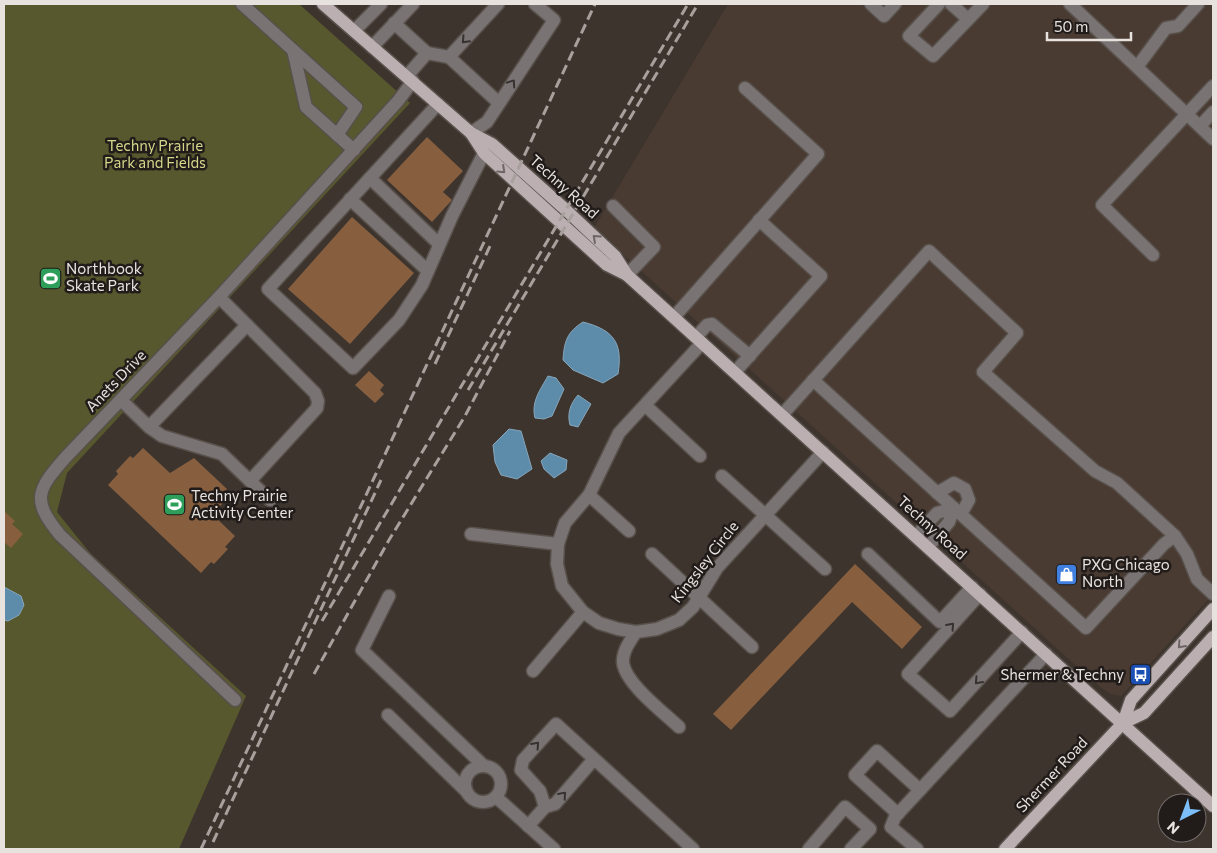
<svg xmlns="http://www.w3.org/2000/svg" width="1217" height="853" font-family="Commissioner,sans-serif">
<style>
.built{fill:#4a3b32}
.green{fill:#57582d}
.water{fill:#5d8cab;stroke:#87a6bb}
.building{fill:#875f3f}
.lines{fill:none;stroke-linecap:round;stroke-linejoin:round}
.minor-casing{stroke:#58504a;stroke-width:15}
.major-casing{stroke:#58504a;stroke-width:15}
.minor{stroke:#797374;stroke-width:12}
.major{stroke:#bbafb1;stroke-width:12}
.rail{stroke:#a7a09c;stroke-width:3;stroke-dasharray:10 5;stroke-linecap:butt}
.oneway{stroke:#373230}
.oneway2{stroke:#6e6666}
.labels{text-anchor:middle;stroke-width:5;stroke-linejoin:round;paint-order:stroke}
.park-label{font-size:15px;fill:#d4d789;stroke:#211c1a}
.street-label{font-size:15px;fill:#e8e2df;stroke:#211c1a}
.poi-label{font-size:15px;fill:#e8e2df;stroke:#211c1a;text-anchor:start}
</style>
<rect width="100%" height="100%" fill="#3d342e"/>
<polygon class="built" points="728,4 1213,4 1213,594 1121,696 1109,693 1094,682 594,228"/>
<polygon class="green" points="4,4 299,4 410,103 67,473 57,512 90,553 246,696 179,849 4,849"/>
<g class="water">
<path d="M 583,322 C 614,330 623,343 618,374 L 603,383 L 573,370 L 563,360 C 564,342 567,332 583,322 Z"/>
<path d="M 548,376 L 556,378 L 564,389 L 552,416 L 544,419 L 535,418 C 531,402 540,390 548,376 Z"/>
<path d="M 578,395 L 591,404 L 578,427 L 570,425 C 567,414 570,404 578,395 Z"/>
<polygon points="509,429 521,431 532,469 517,479 501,475 495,462 493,445"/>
<polygon points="550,453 567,460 566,470 554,478 544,469 541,461"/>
<polygon points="4,587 21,596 24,605 19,615 8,621 4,620"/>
</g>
<g class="building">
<polygon points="427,137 463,171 443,192 452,200 432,222 387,180"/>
<polygon points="352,217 414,273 350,344 288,289"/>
<polygon points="369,371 384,385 380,390 384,394 375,403 355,385"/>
<polygon points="143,448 170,473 194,458 227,489 224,492 229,497 212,514 235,536 225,547 228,549 214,564 211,562 201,573 108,485 118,474 116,471 130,456 133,458"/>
<polygon points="5,512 15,521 12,524 23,534 11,548 4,542"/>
<polygon points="855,564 922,627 902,649 852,602 731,730 713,714"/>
</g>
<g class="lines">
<defs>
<g id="minor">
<polyline points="242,4 356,107 337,135"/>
<polyline points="871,4 884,16 895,4"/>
<polyline points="939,4 909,36 933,56 983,4"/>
<polyline points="951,4 968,19"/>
<polyline points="1070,4 1213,139"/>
<polyline points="394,23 427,53"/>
<polyline points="354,31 381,4"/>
<polyline points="372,47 413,4"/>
<polyline points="293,50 306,107 354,150"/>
<polyline points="449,57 499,103"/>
<polyline points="1137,67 1166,28 1178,26 1198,4"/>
<polyline points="407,76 427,53 449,57 498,4"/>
<polyline points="438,104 268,289 353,368 399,320 422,285 452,216 484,153"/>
<polyline points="1200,126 1213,112"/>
<polyline points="471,133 487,122 554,20 535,4"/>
<polyline points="370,178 439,244"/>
<polyline points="350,199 428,271"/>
<polyline points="613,206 654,247 627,275"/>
<polyline points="1153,255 1102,205 1213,86"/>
<polyline points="674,317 818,154 745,88"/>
<polyline points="696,337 707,325 712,324 750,356"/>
<polyline points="702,343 619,433 589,495 565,523 558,544 557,564 562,586 583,612 599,623 618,629 636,632 657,629 679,620 693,607 717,568 823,452"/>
<polyline points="735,372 821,276 759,220"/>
<polyline points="813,380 1086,628 1164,544 1175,536"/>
<polyline points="121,400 149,427 247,325 219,297"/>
<polyline points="646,406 700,456"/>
<polyline points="782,415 929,251 1017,333 983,372 1095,471 1117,483 1175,536 1187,554 1197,579 1213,594"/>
<polyline points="149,427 162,436 222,454 250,481 317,408 318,401 315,393 247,325"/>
<polyline points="722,476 825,569"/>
<polyline points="250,481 270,500"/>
<polyline points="937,493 954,483 965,489 969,500 961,514"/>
<polyline points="589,495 629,531"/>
<polyline points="471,534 558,544"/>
<polyline points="916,536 937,513 954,508 949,522 928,547"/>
<polyline points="652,554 752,647"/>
<polyline points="868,554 940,622 972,587"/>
<polyline points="980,594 908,674 950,711 1022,632"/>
<polyline points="389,596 362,650 484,766"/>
<path d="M 636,632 C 630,641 622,652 623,663 C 626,684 663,712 679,727"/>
<polyline points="533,671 583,612"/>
<path d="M 235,700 L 60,535 C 31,500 37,490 65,458 L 219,297 L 398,101 L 413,81"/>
<polyline points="388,715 467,792"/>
<circle cx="483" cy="784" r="18"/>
<polyline points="496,797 554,849"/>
<polyline points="545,807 540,791 521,770 523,760 556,724 693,849"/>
<polyline points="898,814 855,775 877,751 920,790"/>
<polyline points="528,826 545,807 555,804 594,759"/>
<polyline points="809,849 845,807 870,829 851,849"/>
<polyline points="917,849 891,827 895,817 1046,654"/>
</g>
<g id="major">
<polyline points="323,4 471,133 484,153 607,265 627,275 1213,806"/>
<polyline points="471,133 492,144 566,210 615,256 627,275"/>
<polyline points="1123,723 1131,700 1213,609"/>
<polyline points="1005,849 1123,723 1144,713 1213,637"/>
</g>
</defs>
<use href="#minor" class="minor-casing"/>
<use href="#major" class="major-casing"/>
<use href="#minor" class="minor"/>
<use href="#major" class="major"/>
<g class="rail">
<polyline points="435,364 491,244"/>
<polyline points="468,390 698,4"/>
<polyline points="322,621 688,4"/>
<polyline points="314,674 389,540 465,416 510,331"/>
<polyline points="213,842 381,480"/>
<polyline points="201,849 595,4"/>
</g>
</g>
<defs><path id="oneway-chevron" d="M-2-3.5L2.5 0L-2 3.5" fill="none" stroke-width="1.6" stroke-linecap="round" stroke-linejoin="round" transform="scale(1.25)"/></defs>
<g class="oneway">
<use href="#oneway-chevron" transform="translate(465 40) rotate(133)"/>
<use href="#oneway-chevron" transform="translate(512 83) rotate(-56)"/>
<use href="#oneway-chevron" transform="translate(951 626) rotate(-48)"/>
<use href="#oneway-chevron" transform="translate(978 681) rotate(132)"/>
<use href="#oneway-chevron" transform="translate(536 745) rotate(-48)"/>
<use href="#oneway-chevron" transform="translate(563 795) rotate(-49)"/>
</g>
<g class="oneway2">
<use href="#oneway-chevron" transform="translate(502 170) rotate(43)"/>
<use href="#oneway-chevron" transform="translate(596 238) rotate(-138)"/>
<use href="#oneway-chevron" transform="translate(1181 645) rotate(132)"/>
</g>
<defs>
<symbol id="stadium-square" viewBox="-11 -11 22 22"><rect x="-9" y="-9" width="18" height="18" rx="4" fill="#2e9e5b" stroke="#211c1a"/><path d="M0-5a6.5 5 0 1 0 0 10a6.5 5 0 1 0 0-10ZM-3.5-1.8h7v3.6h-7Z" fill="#fff"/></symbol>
<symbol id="shop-square" viewBox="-11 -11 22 22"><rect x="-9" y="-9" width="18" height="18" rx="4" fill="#3f7fe0" stroke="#211c1a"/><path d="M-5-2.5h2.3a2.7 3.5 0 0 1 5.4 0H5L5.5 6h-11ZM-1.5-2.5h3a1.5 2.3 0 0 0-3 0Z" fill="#fff"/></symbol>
<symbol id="bus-square" viewBox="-11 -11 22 22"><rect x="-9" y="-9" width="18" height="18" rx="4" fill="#1a4fb4" stroke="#211c1a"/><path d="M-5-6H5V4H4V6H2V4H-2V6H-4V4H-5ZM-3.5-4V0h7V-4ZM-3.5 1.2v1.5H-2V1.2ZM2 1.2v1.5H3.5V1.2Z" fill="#fff"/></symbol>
</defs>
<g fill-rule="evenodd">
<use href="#stadium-square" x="38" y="266" width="25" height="25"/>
<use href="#stadium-square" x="162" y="492" width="25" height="25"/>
<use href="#shop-square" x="1054" y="562" width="25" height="25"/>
<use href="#bus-square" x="1128" y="662" width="25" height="25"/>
</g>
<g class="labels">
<g class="park-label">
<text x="155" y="151">Techny Prairie<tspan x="155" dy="17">Park and Fields</tspan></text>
</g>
<g class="street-label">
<text transform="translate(564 187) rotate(42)" y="5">Techny Road</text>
<text transform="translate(116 381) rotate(-46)" y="5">Anets Drive</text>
<text transform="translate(932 528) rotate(42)" y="5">Techny Road</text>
<text transform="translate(705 562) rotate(-52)" y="5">Kingsley Circle</text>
<text transform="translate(1052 775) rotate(-47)" y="5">Shermer Road</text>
</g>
<g class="poi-label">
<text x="66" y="274">Northbook<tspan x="66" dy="17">Skate Park</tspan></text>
<text x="191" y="501">Techny Prairie<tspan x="191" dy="17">Activity Center</tspan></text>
<text x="1082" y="570">PXG Chicago<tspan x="1082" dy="17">North</tspan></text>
<text x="1124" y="680" text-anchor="end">Shermer &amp; Techny</text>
</g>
</g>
<rect width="1217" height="853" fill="none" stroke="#e8e2df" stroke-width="10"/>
<g transform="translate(1182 818) rotate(222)"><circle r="24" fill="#211c1a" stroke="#716b69"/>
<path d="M0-4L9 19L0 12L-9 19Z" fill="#7cbef9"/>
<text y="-8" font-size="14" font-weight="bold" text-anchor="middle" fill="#e8e2df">N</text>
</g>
<path d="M1047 32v8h84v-8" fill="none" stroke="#e8e2df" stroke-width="2.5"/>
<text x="1054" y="32" font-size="15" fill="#e8e2df" stroke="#211c1a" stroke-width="4" paint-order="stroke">50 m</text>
</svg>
